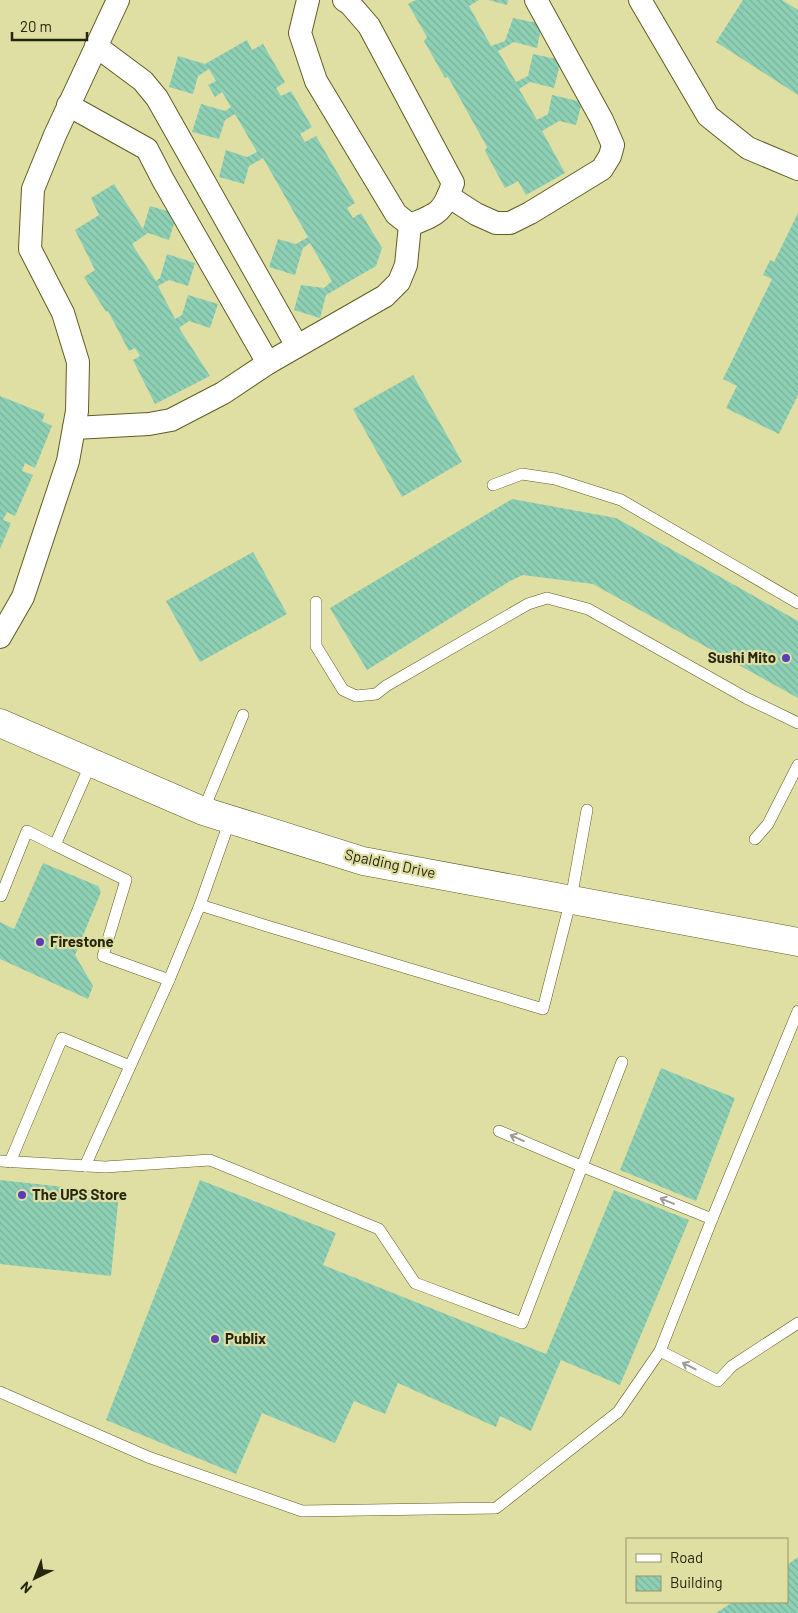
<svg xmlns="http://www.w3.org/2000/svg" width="798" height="1613" font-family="Barlow,sans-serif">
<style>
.building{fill:url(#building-back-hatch)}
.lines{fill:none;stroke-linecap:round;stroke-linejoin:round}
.lane-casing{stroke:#5f5d24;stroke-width:12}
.street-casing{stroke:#5f5d24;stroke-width:24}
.secondary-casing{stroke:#5f5d24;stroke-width:29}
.lane{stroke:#fff;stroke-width:11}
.street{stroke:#fff;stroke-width:22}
.secondary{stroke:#fff;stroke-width:28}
.oneway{stroke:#9d9d93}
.poi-dot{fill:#583eb6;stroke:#e0dfa3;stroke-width:2}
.labels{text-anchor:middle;stroke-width:4.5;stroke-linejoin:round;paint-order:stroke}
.poi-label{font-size:15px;font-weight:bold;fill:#26250e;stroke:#e0dfa3;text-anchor:start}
.street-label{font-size:15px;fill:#26250e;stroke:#e0dfa3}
</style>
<defs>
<pattern id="building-back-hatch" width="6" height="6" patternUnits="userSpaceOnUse" patternTransform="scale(1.25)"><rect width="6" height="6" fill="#8dd0b5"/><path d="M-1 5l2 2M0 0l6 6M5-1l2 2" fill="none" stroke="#7ab29a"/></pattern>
</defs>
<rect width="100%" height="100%" fill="#e0dfa3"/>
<g class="building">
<polygon points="416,0 479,0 469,6 491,46 505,41 513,18 542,24 537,48 514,42 498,51 516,82 528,76 533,54 561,60 554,88 530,82 519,89 537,120 548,114 552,95 582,102 576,125 559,121 542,131 565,173 526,195 518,181 505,188 485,151 487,147 448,77 445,78 424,41 427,37 408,4"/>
<polygon points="488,0 508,0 507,5"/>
<polygon points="743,0 782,0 798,10 798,95 716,42"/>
<polygon points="247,40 252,50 263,44 285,82 276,88 281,96 291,91 312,127 300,134 305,142 316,136 355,203 347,208 353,218 361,213 382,248 376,266 326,295 320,318 294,310 301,285 324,288 332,281 310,243 303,248 295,275 269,267 278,239 296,244 308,237 263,158 249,166 244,184 219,177 226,150 247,157 257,152 235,114 225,120 219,139 192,132 201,104 225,111 231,107 222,92 215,97 208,85 216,81 209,69 198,76 193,94 169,87 178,56 205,64"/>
<polygon points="114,184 143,229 150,206 177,214 169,240 148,233 132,244 156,281 160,278 167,254 195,263 188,286 169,280 158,286 175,319 182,315 188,295 218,304 210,328 189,321 179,328 210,376 155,404 133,360 140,356 135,348 129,351 108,311 106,312 84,277 95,270 75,230 99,215 91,198"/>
<polygon points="798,213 798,395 779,434 726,408 737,386 723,379 772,279 763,275 770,260 774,262"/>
<polygon points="413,375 462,462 402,497 353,409"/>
<polygon points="0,396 45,414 42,421 52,426 35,468 25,463 22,471 33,475 15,516 7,512 3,520 11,523 0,549"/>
<polygon points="512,499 616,518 798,621 798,698 593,584 523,575 510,581 367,670 330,608"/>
<polygon points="253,552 287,614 200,662 166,601"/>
<polygon points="43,863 98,886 101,892 75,955 93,986 88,999 0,959 0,922 14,929"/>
<polygon points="661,1068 735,1098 696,1201 620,1170"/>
<polygon points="0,1180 119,1193 111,1276 0,1264"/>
<polygon points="200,1180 336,1233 323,1265 546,1354 614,1190 689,1220 620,1385 561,1360 531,1431 500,1416 496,1427 398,1383 385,1414 354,1401 335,1443 262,1413 236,1474 106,1420"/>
<polygon points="798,1557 798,1613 716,1613 733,1602 787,1602 787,1565"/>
</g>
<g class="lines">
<defs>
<g id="lane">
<polyline points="493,485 522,474 555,479 621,500 798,603"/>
<polyline points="316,602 316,646 343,690 356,696 376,694 386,686 528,604 547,598 588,609 746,698 798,723"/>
<polyline points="91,763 55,845 126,880 103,956 169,980"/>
<polyline points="203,811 243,715"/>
<polyline points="230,820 200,905 267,926 543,1009 571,899 587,810"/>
<polyline points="755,839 768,824 798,765"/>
<polyline points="1,896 27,831 55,845"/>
<polyline points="499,1131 581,1166 712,1219"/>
<polyline points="0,1161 105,1167 210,1160 379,1229 415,1283 522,1323 622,1062"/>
<polyline points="10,1162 62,1038 130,1066"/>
<polyline points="85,1166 169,980 200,905"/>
<polyline points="660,1351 718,1381 732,1366 798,1323"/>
<polyline points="0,1392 148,1457 302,1511 496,1508 618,1412 660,1351 712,1219 798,1011"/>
</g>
<g id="street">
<path d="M 308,0 L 300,33 L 316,81 L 396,214 L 410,225 C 438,214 443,213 453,183 L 369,26 L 350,4 L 344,0"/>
<polyline points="640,0 708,116 748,148 798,169"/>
<polyline points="96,46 143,81 157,98 297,346"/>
<polyline points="68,105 147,149 163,180 268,363"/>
<polyline points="448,196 476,214 496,223 510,223 530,213 602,169 610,156 613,145 602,120 536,0"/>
<polyline points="74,428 149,424 171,420 223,393 268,363 385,296 399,282 406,265 410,225"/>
<polyline points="0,637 23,597 68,461 77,411 78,362 63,313 30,249 33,189 55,135 118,0"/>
</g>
<polyline id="secondary" points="0,723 203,811 363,861 798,942"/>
</defs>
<use href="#lane" class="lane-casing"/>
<use href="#street" class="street-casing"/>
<use href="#secondary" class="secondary-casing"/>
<use href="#lane" class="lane"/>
<use href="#street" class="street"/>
<use href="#secondary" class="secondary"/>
</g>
<defs><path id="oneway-shaft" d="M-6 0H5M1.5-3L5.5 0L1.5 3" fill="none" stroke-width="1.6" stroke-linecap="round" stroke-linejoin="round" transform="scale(1.25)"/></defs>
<g class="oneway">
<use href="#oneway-shaft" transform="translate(517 1138) rotate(-156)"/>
<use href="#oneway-shaft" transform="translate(667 1201) rotate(-158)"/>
<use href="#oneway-shaft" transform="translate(689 1366) rotate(-153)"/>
</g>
<g class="poi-dot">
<circle cx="786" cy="658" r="5"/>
<circle cx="40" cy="942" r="5"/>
<circle cx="22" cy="1195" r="5"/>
<circle cx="215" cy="1339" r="5"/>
</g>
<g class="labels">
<g class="poi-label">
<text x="776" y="663" text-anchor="end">Sushi Mito</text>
<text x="50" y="947">Firestone</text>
<text x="32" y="1200">The UPS Store</text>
<text x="225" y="1344">Publix</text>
</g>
<g class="street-label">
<text transform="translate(390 864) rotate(12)" y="5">Spalding Drive</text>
</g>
</g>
<rect x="626" y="1538" width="162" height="65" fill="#e0dfa3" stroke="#969567"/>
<rect x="636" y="1554" width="25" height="8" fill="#ffffff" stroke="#969567"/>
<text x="670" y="1563" font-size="15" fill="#26250e">Road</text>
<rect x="636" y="1576" width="25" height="15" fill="url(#building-back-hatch)" stroke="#969567"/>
<text x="670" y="1588" font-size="15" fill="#26250e">Building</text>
<g transform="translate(35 1578) rotate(223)" stroke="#e0dfa3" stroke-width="4" paint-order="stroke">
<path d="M0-4L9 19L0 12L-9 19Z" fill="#26250e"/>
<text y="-8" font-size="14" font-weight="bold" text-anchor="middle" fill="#26250e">N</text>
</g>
<path d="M12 32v8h75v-8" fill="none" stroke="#26250e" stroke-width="2.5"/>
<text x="20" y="32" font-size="15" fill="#26250e" stroke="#e0dfa3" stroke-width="4" paint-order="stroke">20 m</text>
</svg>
